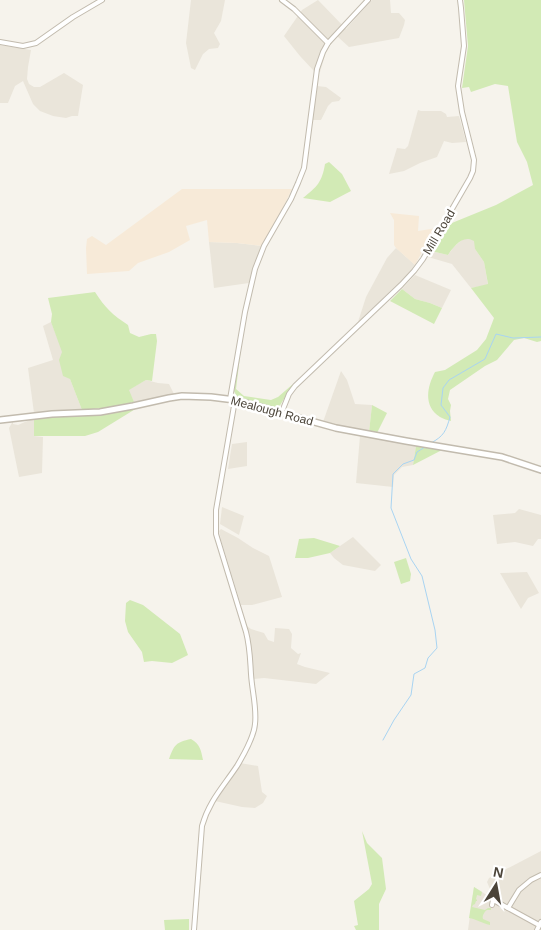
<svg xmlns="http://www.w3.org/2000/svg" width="541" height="930" font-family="Helvetica,sans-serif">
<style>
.residential{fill:#eae5da}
.commercial{fill:#f7ead8}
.green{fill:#d2eab5}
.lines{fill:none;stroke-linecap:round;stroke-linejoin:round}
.stream{stroke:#a9d4f2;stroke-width:1}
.minor-casing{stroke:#c2bbae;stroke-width:6}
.tertiary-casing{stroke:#c2bbae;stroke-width:8}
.minor{stroke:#fff;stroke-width:4}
.tertiary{stroke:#fff;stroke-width:5}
.labels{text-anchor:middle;stroke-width:5;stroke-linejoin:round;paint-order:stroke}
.street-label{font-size:12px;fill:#4b4439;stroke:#fff}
</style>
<rect width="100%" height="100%" fill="#f6f3ec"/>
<g class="residential">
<polygon points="191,0 225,0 221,21 214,33 220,44 218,48 209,49 203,54 195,70 191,68 186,43"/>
<polygon points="318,0 346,29 372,0 390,0 391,13 399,13 405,20 404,25 399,38 349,47 337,36 330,45 326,52 320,72 314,71 300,56 284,36 302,10"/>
<polygon points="0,45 31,50 28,67 27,79 29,84 34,87 40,87 64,73 83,85 78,116 72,116 66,118 53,116 40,111 33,104 23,81 15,86 8,103 0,103"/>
<polygon points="317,86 326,87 341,98 339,101 332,102 328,106 321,120 312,120"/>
<polygon points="418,110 421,111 441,111 446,114 447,117 459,116 466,142 452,143 444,141 437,157 420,163 404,171 389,174 397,148 405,149 408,146"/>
<polygon points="464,238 470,238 475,241 475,249 484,262 488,285 471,288 452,264 428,257 431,251 448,255 454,247"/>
<polygon points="209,242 237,243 262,246 249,283 214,288"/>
<polygon points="396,248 415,265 406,276 358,322 366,297 387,258"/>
<polygon points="415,275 451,290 442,308 430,303 415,299 402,289"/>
<polygon points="51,322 63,352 70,379 82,410 34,413 28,368 53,360 43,326"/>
<polygon points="341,371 347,380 355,404 372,405 369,432 323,422"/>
<polygon points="146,380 158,383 169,384 174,394 134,402 128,390"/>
<polygon points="34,418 34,436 43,437 42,473 19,477 9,428 13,421 13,424 18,425"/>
<polygon points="360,436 416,446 413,465 402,467 394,475 393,487 356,483"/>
<polygon points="247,442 247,466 228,469 232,444"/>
<polygon points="222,507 244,516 239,535 220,524"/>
<polygon points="519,509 541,515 541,539 538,539 533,546 515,542 497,544 493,515 515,513"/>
<polygon points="221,529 238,538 253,548 269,556 282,597 252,605 241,605 221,540 219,531"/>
<polygon points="353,537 381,565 375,571 343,565 334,558 330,553"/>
<polygon points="527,572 539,593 528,598 521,609 500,573"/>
<polygon points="247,626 251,629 264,633 268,640 274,642 275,628 289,629 292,634 291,648 298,654 301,653 297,664 305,667 330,673 316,684 264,678 254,679"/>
<polygon points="240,763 258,766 262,792 267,796 263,803 255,808 242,807 215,801"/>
<polygon points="541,851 541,930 468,930 474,887 490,897 493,896 487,882 489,878"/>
</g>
<g class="commercial">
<polygon points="182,189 292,189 274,226 262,246 237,243 209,242 207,220 186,226 190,240 169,252 138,263 129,271 87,274 86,248 87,239 92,236 106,245"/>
<polygon points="390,213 419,216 418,231 437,228 431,240 429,239 415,265 396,248 394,245 394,220"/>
</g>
<g class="green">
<path d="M 464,0 L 541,0 L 541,341 L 537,342 L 524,338 L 514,340 L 497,360 L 485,366 L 450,390 L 448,399 L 451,405 L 450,411 L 451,421 C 448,420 443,419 440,417 C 423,406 427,387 435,372 L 445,370 L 477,350 L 486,339 L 494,318 L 471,288 L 488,284 L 484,262 L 475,249 L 474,241 C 463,234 454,246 448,255 L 431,251 L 447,225 L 496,205 L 533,185 L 527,162 L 517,142 L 508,86 L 495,84 L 471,92 L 469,87 L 462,88 L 468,46 Z"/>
<path d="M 329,162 L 342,174 L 351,191 L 330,202 L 303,198 C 317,187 322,182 325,164 Z"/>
<polygon points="402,289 415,299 430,303 442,308 434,324 390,301"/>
<path d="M 95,292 C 105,308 113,315 128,325 L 130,333 L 139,337 L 151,334 L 156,334 L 157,341 L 152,381 L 146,380 L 129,390 L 134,402 L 115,407 L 82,410 L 70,379 L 63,376 L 59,360 L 62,352 L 51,322 L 52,314 L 48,298 Z"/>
<polygon points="241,348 236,389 244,396 271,400 278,397 293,384 279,407 275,408 237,397 234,391"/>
<polygon points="372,405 387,413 377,433 369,432"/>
<polygon points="137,408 98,432 85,436 34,436 34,418 112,413"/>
<polygon points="416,446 442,450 413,465"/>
<polygon points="314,538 340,546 330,553 308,558 295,558 299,539"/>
<polygon points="406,558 411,574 410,581 401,584 394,562"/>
<polygon points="130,600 143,605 180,634 188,655 172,663 152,661 144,662 142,652 128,632 125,621 126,603"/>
<path d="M 191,739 C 200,744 201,750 203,760 L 169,759 C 174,745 176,742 191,739 Z"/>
<polygon points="362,831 367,843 382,858 386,889 379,904 379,930 356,930 354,926 358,925 354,901 369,889 372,884"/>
<path d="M 474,887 L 482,892 L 481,896 L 477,895 L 476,899 L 477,900 L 477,901 L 476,901 L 475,904 L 473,905 L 472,907 L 485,910 L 488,908 L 491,908 L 491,910 L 487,910 C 484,912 482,916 483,919 L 490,922 L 490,925 C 482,923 476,919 469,918 Z"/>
<polygon points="189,919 189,930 165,930 164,920"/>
</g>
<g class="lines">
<g class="stream">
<path d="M 431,443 C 444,436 446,431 450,417 L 441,405 L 443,388 L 449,380 L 485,359 L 496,334 L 513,338 L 541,337"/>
<polyline points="383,740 394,720 411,695 414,674 425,668 428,658 437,648 435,630 422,576 411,559 391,508 393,474 403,464 414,460 417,452 425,447"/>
</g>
<defs>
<g id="minor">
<polyline points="282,0 294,9 328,43"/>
<polyline points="0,42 23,46 36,43 73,17 102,0"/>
<polyline points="230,399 245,312 255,269 264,246 291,199 298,183 304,168 317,69 323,52 328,43 368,0"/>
<polyline points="281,414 289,394 295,386 401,285 414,271 423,259 470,178 473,171 474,160 462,112 458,86 464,46 461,8 460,0"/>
<polyline points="492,905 493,900 497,902 539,925"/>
<polyline points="508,908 519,890 531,880 541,875"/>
<path d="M 194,930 L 202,826 C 209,801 223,787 237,766 C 243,756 254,737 255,724 C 257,708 252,691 251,674 C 250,659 250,647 246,632 L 216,534 L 216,510 L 235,400"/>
<polyline points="537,930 541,922"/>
</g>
<polyline id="tertiary" points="0,420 52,414 100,412 133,406 169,398 182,396 211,397 235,400 336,428 406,441 502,457 541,470"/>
</defs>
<use href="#minor" class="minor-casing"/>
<use href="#tertiary" class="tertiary-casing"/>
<use href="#minor" class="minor"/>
<use href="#tertiary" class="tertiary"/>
</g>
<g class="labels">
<g class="street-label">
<text transform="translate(439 232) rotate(-59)" y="4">Mill Road</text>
<text transform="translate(272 411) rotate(15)" y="4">Mealough Road</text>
</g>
</g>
<g transform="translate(496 885) rotate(11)" stroke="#ffffff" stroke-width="4" paint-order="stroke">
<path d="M0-4L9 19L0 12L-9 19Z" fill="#4b4439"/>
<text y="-8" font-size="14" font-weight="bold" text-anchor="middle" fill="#4b4439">N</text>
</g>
</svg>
